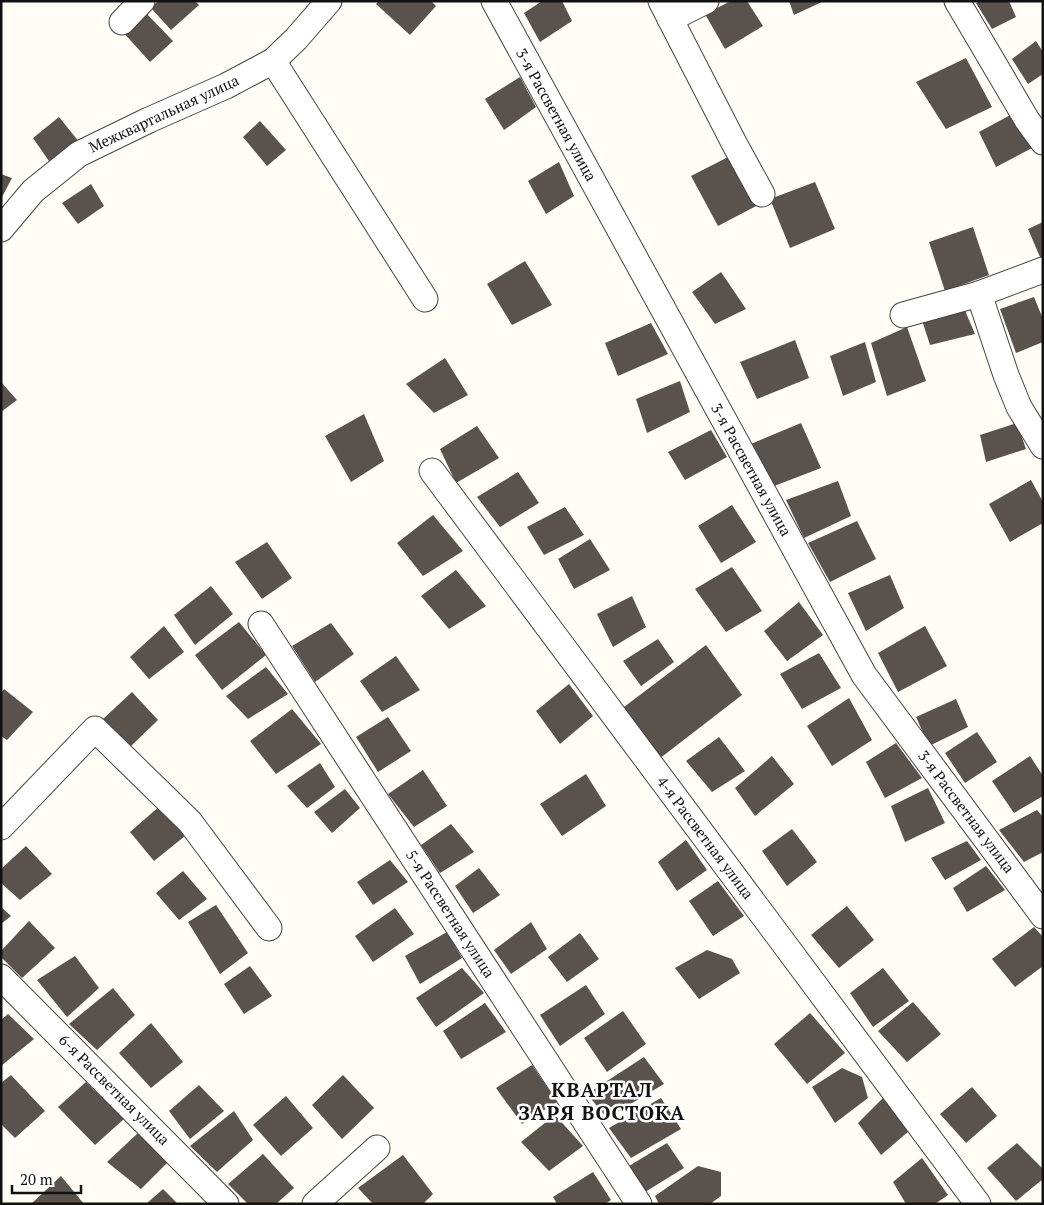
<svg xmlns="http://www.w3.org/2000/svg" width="1044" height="1205" font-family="'PT Serif',serif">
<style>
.building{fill:#5a524d}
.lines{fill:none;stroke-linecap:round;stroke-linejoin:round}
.minor-casing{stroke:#444;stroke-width:27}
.minor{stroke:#fff;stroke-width:25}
.labels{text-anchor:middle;stroke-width:5;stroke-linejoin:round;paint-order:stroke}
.street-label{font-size:15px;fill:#111;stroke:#fff}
.district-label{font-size:20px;font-weight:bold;letter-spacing:1px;fill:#111;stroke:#fff}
</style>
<rect width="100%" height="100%" fill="#fffdf5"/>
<g class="building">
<polygon points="158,1 195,1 199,5 171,30 151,8"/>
<polygon points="379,1 431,1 436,6 410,35 376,4"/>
<polygon points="542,1 562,1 572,21 540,42 524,13"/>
<polygon points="731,1 747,1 763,26 725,49 705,14"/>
<polygon points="789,1 824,1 794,15"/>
<polygon points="980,1 1009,1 1016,17 992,29 976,3"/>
<polygon points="144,11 173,41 150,62 122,31"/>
<polygon points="1036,41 1043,52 1043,74 1028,84 1012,59"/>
<polygon points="966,58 992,107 946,129 916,82"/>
<polygon points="520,77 536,107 504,130 485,99"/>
<polygon points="1014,113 1032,148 996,167 979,132"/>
<polygon points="59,117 80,143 51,164 33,138"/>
<polygon points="260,121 286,150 267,166 243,137"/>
<polygon points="732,155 760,204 718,226 691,176"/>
<polygon points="559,162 574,196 546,214 528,181"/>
<polygon points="1,174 12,178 1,199"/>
<polygon points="815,182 835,229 790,248 770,199"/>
<polygon points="91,184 104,206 78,224 62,203"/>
<polygon points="1043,222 1043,264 1028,229"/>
<polygon points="973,227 989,275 945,291 929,242"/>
<polygon points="525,261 552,305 512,325 487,284"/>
<polygon points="721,272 746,309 715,324 692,292"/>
<polygon points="1034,297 1043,319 1043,342 1016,353 1000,309"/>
<polygon points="963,306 975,334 930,345 921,317"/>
<polygon points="651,323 668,354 618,376 605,343"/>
<polygon points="907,327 926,381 887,396 871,343"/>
<polygon points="795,340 809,378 757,399 740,362"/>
<polygon points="865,342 876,382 843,396 830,356"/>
<polygon points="445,358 468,395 434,413 406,384"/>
<polygon points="680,381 690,412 647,433 636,399"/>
<polygon points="1,382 17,400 1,412"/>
<polygon points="364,414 384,461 351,482 325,436"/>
<polygon points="801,423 821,468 769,488 746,446"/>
<polygon points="1017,423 1026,449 986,462 980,435"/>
<polygon points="477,426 499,458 456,483 440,449"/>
<polygon points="711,430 727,457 685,480 668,452"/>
<polygon points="518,472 539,503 500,527 477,497"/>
<polygon points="1031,480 1043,502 1043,523 1010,542 989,504"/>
<polygon points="838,481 851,516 804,538 786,500"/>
<polygon points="732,505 756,542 721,563 698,526"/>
<polygon points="565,507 584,535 544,555 527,527"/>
<polygon points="433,515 463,551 423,576 397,543"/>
<polygon points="857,521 876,559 830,582 808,543"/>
<polygon points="590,539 610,570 574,589 558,559"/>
<polygon points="267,542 292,578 262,599 235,562"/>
<polygon points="732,567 762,611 726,632 695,589"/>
<polygon points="456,570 486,606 449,629 421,596"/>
<polygon points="890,575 904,608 866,631 848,593"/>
<polygon points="211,586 233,614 195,645 174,615"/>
<polygon points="632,596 646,627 613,647 597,614"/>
<polygon points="799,602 823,635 787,661 764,631"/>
<polygon points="239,622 266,655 222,690 195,655"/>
<polygon points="331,623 354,654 315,682 292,646"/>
<polygon points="164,626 184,652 149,679 130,657"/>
<polygon points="925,626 947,666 898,692 878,653"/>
<polygon points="658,639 674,662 641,686 623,661"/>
<polygon points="706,645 742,695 659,759 620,710"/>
<polygon points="819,653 841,688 802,709 780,674"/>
<polygon points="396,656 420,690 382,712 360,681"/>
<polygon points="266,667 288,694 248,719 226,696"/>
<polygon points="569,684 593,716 560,744 536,711"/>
<polygon points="4,689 33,712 7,740 1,736 1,693"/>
<polygon points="132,692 158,720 131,746 103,719"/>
<polygon points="849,698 872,740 832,766 807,726"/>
<polygon points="956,699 968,727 929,746 916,717"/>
<polygon points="292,709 321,744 276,774 250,741"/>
<polygon points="388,717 411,751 378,772 356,737"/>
<polygon points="977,732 997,762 965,783 945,753"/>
<polygon points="719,737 745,771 712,792 686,761"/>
<polygon points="896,743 922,778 885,798 866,762"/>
<polygon points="772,756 794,784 755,816 735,788"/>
<polygon points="1030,756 1043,776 1043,796 1014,813 992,781"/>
<polygon points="320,763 335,787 307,808 287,786"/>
<polygon points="423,770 447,806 414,827 388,794"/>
<polygon points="586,774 606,806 562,836 540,804"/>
<polygon points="928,788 945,823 905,842 891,806"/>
<polygon points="345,789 360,808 332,833 314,812"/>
<polygon points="161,805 185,836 154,861 130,832"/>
<polygon points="1037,810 1043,817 1043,852 1024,862 999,830"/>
<polygon points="451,824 474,852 440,873 421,845"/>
<polygon points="792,829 817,862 787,886 762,851"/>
<polygon points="686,840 707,870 677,891 658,862"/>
<polygon points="967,841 981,860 945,880 931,858"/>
<polygon points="26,846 52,874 20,900 1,883 1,869"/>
<polygon points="390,860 408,882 373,905 357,882"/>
<polygon points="986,866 1005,890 967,912 953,888"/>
<polygon points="479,868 500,895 473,913 455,886"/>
<polygon points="183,871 207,899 179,920 156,893"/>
<polygon points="718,881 744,916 713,936 689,901"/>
<polygon points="216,905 248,953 220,974 188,922"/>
<polygon points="847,906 874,940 839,968 811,935"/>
<polygon points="1,907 11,916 1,924"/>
<polygon points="395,908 414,934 373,962 355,936"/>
<polygon points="29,921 55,948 22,978 1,957 1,951"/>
<polygon points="531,922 547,949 511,974 494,950"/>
<polygon points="1034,927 1043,937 1043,966 1015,987 992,959"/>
<polygon points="447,932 462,958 420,984 405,956"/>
<polygon points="580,933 599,959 567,982 548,957"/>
<polygon points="707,950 732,959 740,973 699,999 675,968"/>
<polygon points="75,956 99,988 67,1017 37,980"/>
<polygon points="250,966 272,996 244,1014 224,984"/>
<polygon points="462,968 484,993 436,1027 416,998"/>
<polygon points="883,968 909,1001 873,1027 850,993"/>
<polygon points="586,985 605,1014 560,1046 540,1015"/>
<polygon points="113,988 135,1015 97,1050 69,1024"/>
<polygon points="913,1002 941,1034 907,1062 878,1031"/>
<polygon points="485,1003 506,1032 461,1059 443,1031"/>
<polygon points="623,1011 646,1044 607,1072 584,1038"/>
<polygon points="810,1013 845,1053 807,1084 774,1044"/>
<polygon points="8,1014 34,1039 1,1066 1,1020"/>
<polygon points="151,1023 183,1062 151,1088 119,1053"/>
<polygon points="644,1057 664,1084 607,1118 587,1094"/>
<polygon points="532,1065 557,1102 522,1124 496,1088"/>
<polygon points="842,1068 862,1077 868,1098 835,1123 812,1087"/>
<polygon points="11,1075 45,1111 15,1138 1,1124 1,1083"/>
<polygon points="343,1075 374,1108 342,1139 312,1105"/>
<polygon points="86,1082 124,1119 95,1145 58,1107"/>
<polygon points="199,1085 224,1111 190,1139 169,1111"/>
<polygon points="972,1087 997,1116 966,1143 940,1114"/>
<polygon points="286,1096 313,1128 281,1156 253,1125"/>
<polygon points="661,1098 681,1129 631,1158 609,1128"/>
<polygon points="883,1098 909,1131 881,1155 858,1123"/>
<polygon points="234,1111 253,1140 217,1172 190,1146"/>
<polygon points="555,1115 583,1146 549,1171 521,1142"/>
<polygon points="138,1133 168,1162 141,1189 107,1162"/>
<polygon points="667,1143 684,1168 645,1192 629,1166"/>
<polygon points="1017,1143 1043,1169 1043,1179 1016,1201 987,1168"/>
<polygon points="263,1154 294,1188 276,1204 248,1204 228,1184"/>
<polygon points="403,1155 433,1194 423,1204 373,1204 358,1188"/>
<polygon points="922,1158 948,1195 935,1204 906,1204 893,1182"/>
<polygon points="698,1166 721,1172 721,1196 710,1204 659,1204 655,1196"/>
<polygon points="593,1172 611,1200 605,1204 557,1204 553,1197"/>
<polygon points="61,1176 84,1204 31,1204"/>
<polygon points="163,1189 178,1204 146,1204"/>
</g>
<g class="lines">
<defs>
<g id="minor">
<polyline points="494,1 864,675 1043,916"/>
<polyline points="661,1 734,143 762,194"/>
<polyline points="957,1 1027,120 1043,142"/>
<polyline points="670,19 706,1"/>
<polyline points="122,22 142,1"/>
<polyline points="273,61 425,299"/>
<polyline points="1,229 33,191 79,154 149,120 226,86 273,61 296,39 329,1"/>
<polyline points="979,294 1006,375 1019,407 1043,446"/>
<polyline points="903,315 979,294 1043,270"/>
<polyline points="432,471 978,1204"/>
<polyline points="261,624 639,1204"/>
<polyline points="1,827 95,729 190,822 269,928"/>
<polyline points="1,977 226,1204"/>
<polyline points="315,1204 377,1148"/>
</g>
</defs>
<use href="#minor" class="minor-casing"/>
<use href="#minor" class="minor"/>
</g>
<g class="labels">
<g class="street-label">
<text transform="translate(164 114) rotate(-25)" y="5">Межквартальная улица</text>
<text transform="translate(556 115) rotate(61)" y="5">3-я Рассветная улица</text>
<text transform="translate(751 470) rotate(61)" y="5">3-я Рассветная улица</text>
<text transform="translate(966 812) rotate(53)" y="5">3-я Рассветная улица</text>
<text transform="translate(705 838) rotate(53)" y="5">4-я Рассветная улица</text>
<text transform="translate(450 914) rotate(57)" y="5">5-я Рассветная улица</text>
<text transform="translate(114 1090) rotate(45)" y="5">6-я Рассветная улица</text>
</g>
<g class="district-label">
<text x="602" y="1097">КВАРТАЛ<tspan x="602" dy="23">ЗАРЯ ВОСТОКА</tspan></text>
</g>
</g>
<rect width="1044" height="1205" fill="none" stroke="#111111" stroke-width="5"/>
<path d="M12 1185v8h69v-8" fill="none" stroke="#111111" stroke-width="2.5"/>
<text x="20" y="1185" font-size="15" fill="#111111" stroke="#ffffff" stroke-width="4" paint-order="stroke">20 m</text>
</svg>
